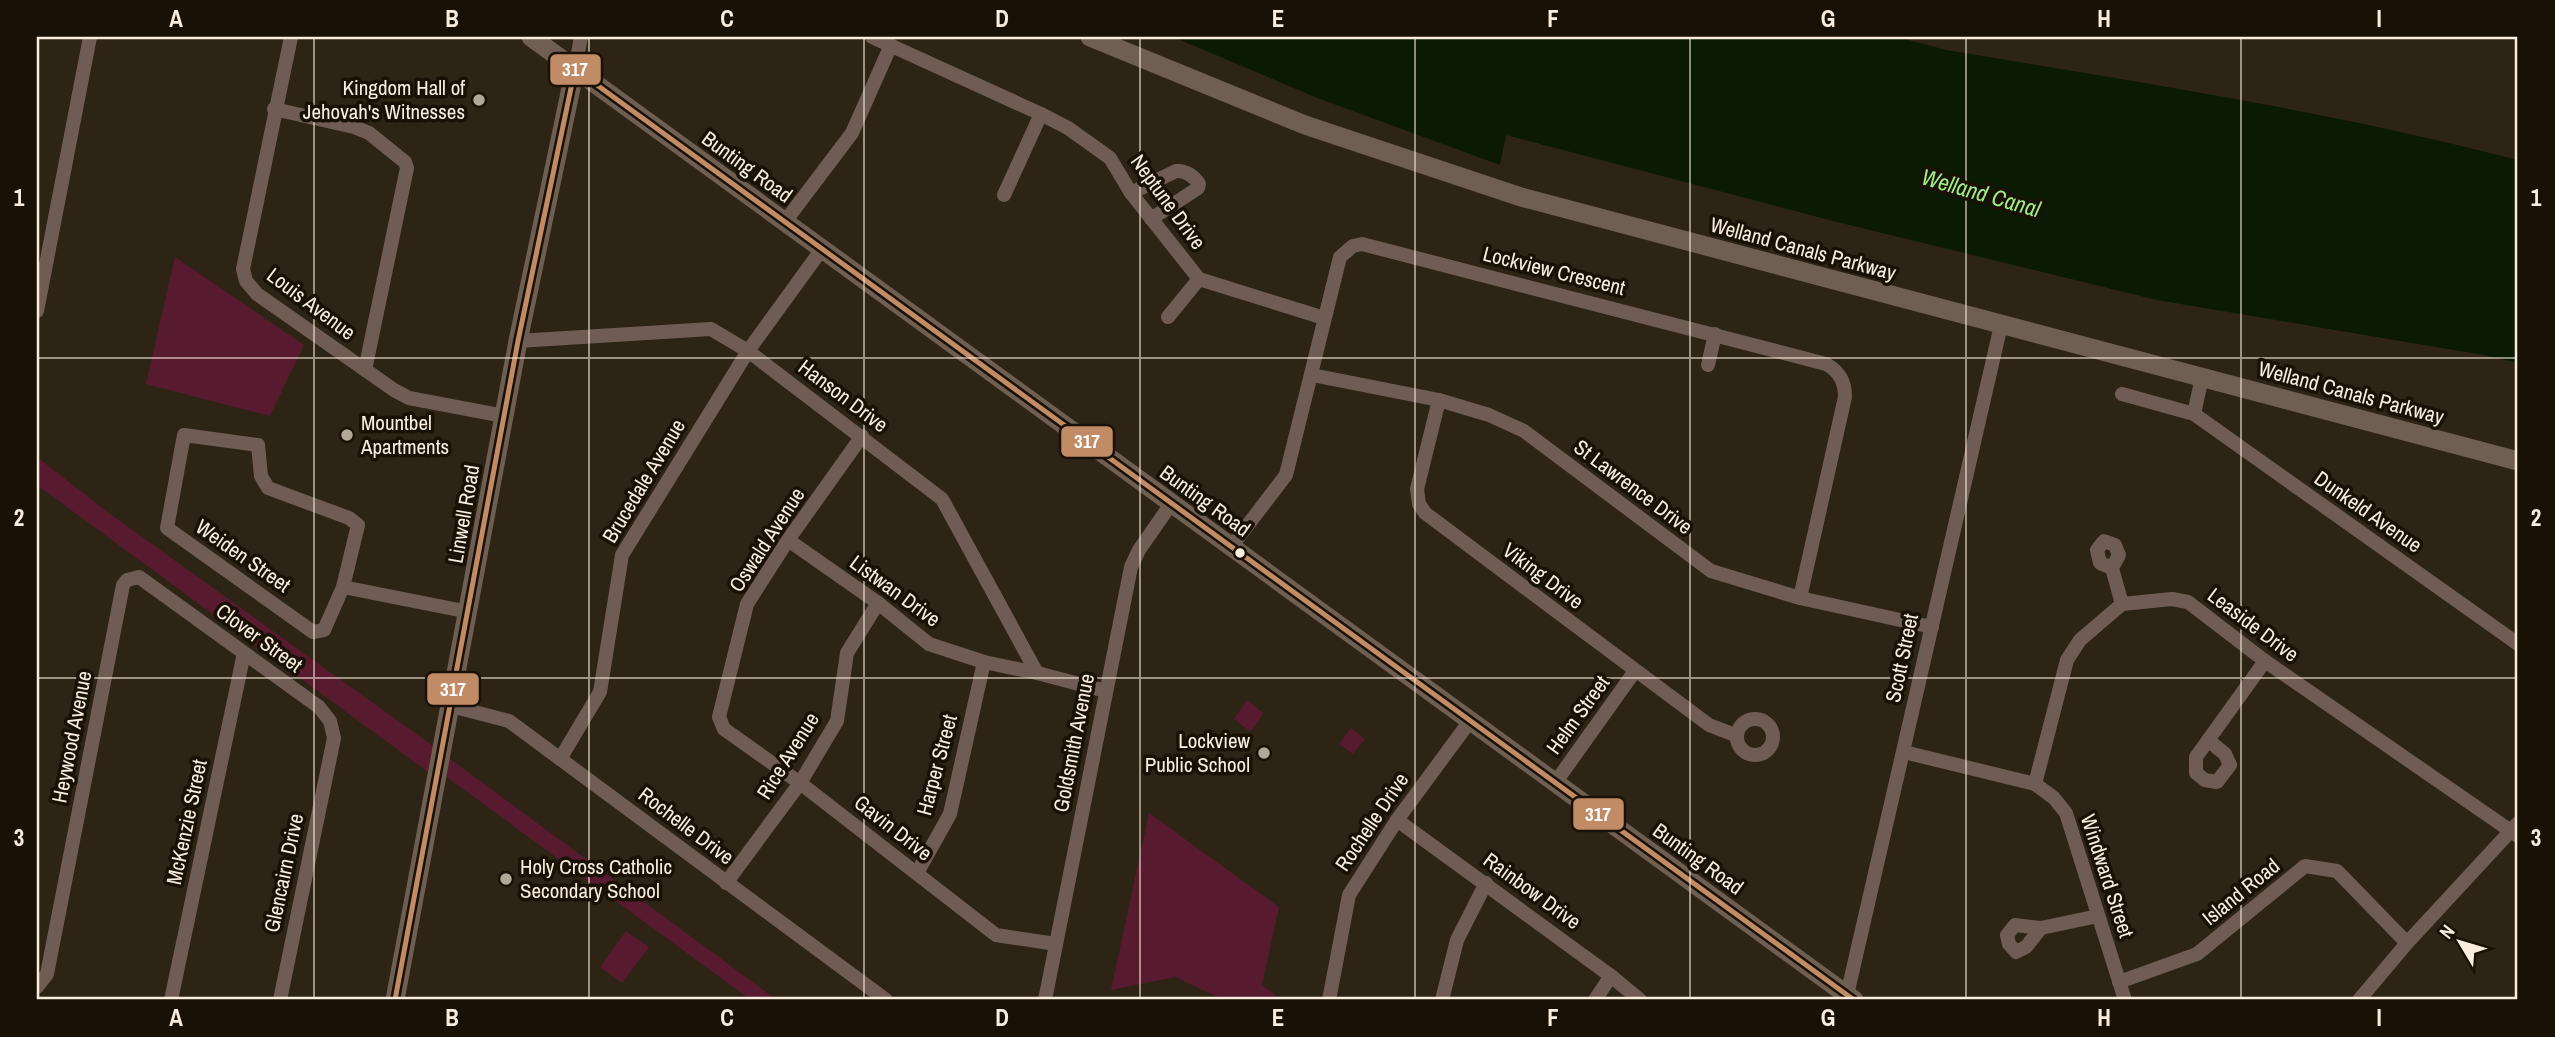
<svg xmlns="http://www.w3.org/2000/svg" width="2555" height="1037" font-family="'Archivo Narrow',sans-serif">
<style>
.green{fill:#581a2e}
.water{fill:#0b1a05}
.lines{fill:none;stroke-linecap:round;stroke-linejoin:round}
.minor{stroke:#6f5d55;stroke-width:14}
.major{stroke:#6f5e52;stroke-width:19}
.bus-1-casing{stroke:#191106;stroke-width:10}
.bus-1{stroke:#c18c65;stroke-width:5}
.grid{fill:none;stroke:#fbedde;stroke-width:2;stroke-opacity:0.55}
.poi-dot{fill:#b3a798;stroke:#191106;stroke-width:2.5}
.bus-dot{fill:#fbedde;stroke:#191106;stroke-width:2.5}
.labels{text-anchor:middle;stroke-width:7;stroke-linejoin:round;paint-order:stroke}
.poi-label{font-size:21px;fill:#fbedde;stroke:#191106;text-anchor:end}
.street-label{font-size:21px;fill:#fbedde;stroke:#191106}
.water-label{font-size:23px;font-style:italic;fill:#9fee85;stroke:#191106}
.line-badge{stroke:#191106;stroke-width:2.5}
.badge-label{font-size:19px;text-anchor:middle;font-weight:bold;fill:#fff}
.neatline{fill:none;stroke:#fbedde;stroke-width:2.5}
.grid-label{font-size:23px;text-anchor:middle;font-weight:bold;fill:#fbedde}
</style>
<rect width="100%" height="100%" fill="#2e2416"/>
<g class="green">
<polygon points="175,257 304,345 270,416 146,384"/>
<polygon points="37,457 110,514 433,746 428,772 37,485"/>
<polygon points="1247,700 1263,713 1253,729 1249,731 1234,719"/>
<polygon points="1351,728 1365,739 1353,754 1339,744"/>
<polygon points="449,758 777,1000 751,1000 444,775"/>
<polygon points="1149,813 1279,907 1262,985 1281,1000 1217,1000 1216,996 1175,977 1111,990"/>
<polygon points="626,931 649,947 622,983 600,967"/>
</g>
<path class="water" d="M 1173,37 L 1897,37 L 1946,50 C 2138,82 2330,111 2518,160 L 2518,363 L 2484,355 L 2157,300 L 1833,221 L 1506,135 L 1500,165 L 1320,99 Z"/>
<g class="lines">
<g class="minor">
<polyline points="291,37 243,269 246,281 257,294 394,390 409,398 504,416"/>
<polyline points="872,37 1041,114 1068,128 1110,158 1131,193 1199,279 1324,318"/>
<polyline points="575,69 581,37"/>
<polyline points="274,109 354,127 369,133 405,162 407,168 365,370"/>
<path d="M 1131,193 L 1176,171 C 1185,170 1194,176 1199,184 L 1198,188 L 1151,219"/>
<polyline points="1004,195 1041,114"/>
<polyline points="784,223 852,133 891,45"/>
<polyline points="37,311 90,37"/>
<polyline points="1168,317 1199,279"/>
<polyline points="518,341 711,329 748,351 942,499 1037,673"/>
<polyline points="1708,365 1715,334"/>
<polyline points="1312,375 1439,400 1489,415 1524,431 1711,571 1800,598 1932,627"/>
<polyline points="2122,394 2194,414 2518,644"/>
<polyline points="1439,400 1417,489 1419,504 1425,513 1709,725 1735,735"/>
<polyline points="2194,414 2202,377"/>
<polygon points="184,435 258,445 261,476 268,488 349,518 358,525 343,587 324,630 313,632 167,528"/>
<polyline points="862,436 788,540 747,604 719,717 724,729 800,783 996,935 1056,944"/>
<polyline points="788,540 878,603 929,644 984,662 1037,673 1106,691"/>
<path d="M 1231,547 L 1286,475 L 1340,257 L 1353,246 L 1362,244 L 1826,364 C 1840,372 1845,382 1845,397 L 1800,598"/>
<polyline points="2112,568 2119,555 2115,545 2104,541 2097,550 2100,563 2112,568 2122,604"/>
<polyline points="343,587 469,612"/>
<polyline points="451,706 509,721 886,1000"/>
<circle cx="1755" cy="737" r="18"/>
<polyline points="2208,740 2225,754 2230,765 2217,782 2205,780 2196,773 2196,757 2265,661"/>
<polyline points="1904,752 2035,784 2054,798 2066,813 2125,1000"/>
<polyline points="560,759 600,692 622,555 748,351 822,249"/>
<polyline points="1555,783 1635,671"/>
<polyline points="2035,784 2067,660 2080,640 2122,604 2172,599 2188,602 2265,661 2518,836"/>
<polyline points="1397,820 1611,976 1640,1000"/>
<polyline points="917,873 950,814 984,662"/>
<polyline points="726,883 800,783 837,721 847,653 878,603"/>
<polyline points="2041,928 2026,947 2016,952 2009,944 2007,935 2015,925 2041,928 2098,916"/>
<polyline points="2119,982 2197,954 2305,866 2337,871 2407,943"/>
<polyline points="37,987 47,974 123,585 127,580 139,577 319,707 330,721 334,738 280,1000"/>
<polyline points="1847,995 2001,325"/>
<polyline points="171,1000 244,653"/>
<polyline points="1045,1000 1131,567 1139,550 1171,504"/>
<polyline points="1329,1000 1349,895 1397,820 1470,721"/>
<polyline points="1442,1000 1457,940 1486,883"/>
<polyline points="1595,1000 1611,976"/>
<polyline points="2359,1000 2407,943 2518,823"/>
</g>
<g class="major">
<polyline points="531,37 1854,1000"/>
<polyline points="1090,37 1305,125 1521,197 2518,461"/>
<polyline points="395,1000 518,341 575,69"/>
</g>
<defs>
<polyline id="bus-1" points="395,1000 518,341 575,69 1854,1000"/>
</defs>
<use href="#bus-1" class="bus-1-casing"/>
<use href="#bus-1" class="bus-1"/>
</g>
<path class="grid" d="M 314,37 L 314,1000M 589,37 L 589,1000M 864,37 L 864,1000M 1140,37 L 1140,1000M 1415,37 L 1415,1000M 1690,37 L 1690,1000M 1966,37 L 1966,1000M 2241,37 L 2241,1000M 37,358 L 2518,358M 37,678 L 2518,678"/>
<g class="poi-dot">
<circle cx="479" cy="100" r="7"/>
<circle cx="347" cy="435" r="7"/>
<circle cx="1264" cy="753" r="7"/>
<circle cx="506" cy="879" r="7"/>
</g>
<circle class="bus-dot" cx="1240" cy="553" r="6"/>
<g class="labels">
<g class="poi-label">
<text x="465" y="95">Kingdom Hall of<tspan x="465" dy="24">Jehovah's Witnesses</tspan></text>
<text x="361" y="430" text-anchor="start">Mountbel<tspan x="361" dy="24">Apartments</tspan></text>
<text x="1250" y="748">Lockview<tspan x="1250" dy="24">Public School</tspan></text>
<text x="520" y="874" text-anchor="start">Holy Cross Catholic<tspan x="520" dy="24">Secondary School</tspan></text>
</g>
<g class="street-label">
<text transform="translate(747 167) rotate(36)" y="7">Bunting Road</text>
<text transform="translate(1168 202) rotate(54)" y="7">Neptune Drive</text>
<text transform="translate(1803 249) rotate(15)" y="7">Welland Canals Parkway</text>
<text transform="translate(1554 271) rotate(14)" y="7">Lockview Crescent</text>
<text transform="translate(311 304) rotate(37)" y="7">Louis Avenue</text>
<text transform="translate(2351 393) rotate(15)" y="7">Welland Canals Parkway</text>
<text transform="translate(843 396) rotate(37)" y="7">Hanson Drive</text>
<text transform="translate(644 481) rotate(-59)" y="7">Brucedale Avenue</text>
<text transform="translate(1633 487) rotate(37)" y="7">St Lawrence Drive</text>
<text transform="translate(1205 501) rotate(36)" y="7">Bunting Road</text>
<text transform="translate(2368 512) rotate(35)" y="7">Dunkeld Avenue</text>
<text transform="translate(464 514) rotate(-80)" y="7">Linwell Road</text>
<text transform="translate(767 540) rotate(-57)" y="7">Oswald Avenue</text>
<text transform="translate(243 556) rotate(35)" y="7">Weiden Street</text>
<text transform="translate(1543 576) rotate(37)" y="7">Viking Drive</text>
<text transform="translate(895 591) rotate(36)" y="7">Listwan Drive</text>
<text transform="translate(2253 625) rotate(37)" y="7">Leaside Drive</text>
<text transform="translate(259 638) rotate(36)" y="7">Clover Street</text>
<text transform="translate(1902 658) rotate(-78)" y="7">Scott Street</text>
<text transform="translate(1578 715) rotate(-54)" y="7">Helm Street</text>
<text transform="translate(72 737) rotate(-79)" y="7">Heywood Avenue</text>
<text transform="translate(1074 743) rotate(-79)" y="7">Goldsmith Avenue</text>
<text transform="translate(788 756) rotate(-58)" y="7">Rice Avenue</text>
<text transform="translate(937 765) rotate(-75)" y="7">Harper Street</text>
<text transform="translate(187 822) rotate(-78)" y="7">McKenzie Street</text>
<text transform="translate(1372 822) rotate(-56)" y="7">Rochelle Drive</text>
<text transform="translate(686 826) rotate(37)" y="7">Rochelle Drive</text>
<text transform="translate(893 828) rotate(38)" y="7">Gavin Drive</text>
<text transform="translate(1698 859) rotate(36)" y="7">Bunting Road</text>
<text transform="translate(284 873) rotate(-78)" y="7">Glencairn Drive</text>
<text transform="translate(2107 876) rotate(72)" y="7">Windward Street</text>
<text transform="translate(1532 891) rotate(36)" y="7">Rainbow Drive</text>
<text transform="translate(2241 892) rotate(-39)" y="7">Island Road</text>
</g>
<g class="water-label">
<text transform="translate(1981 193) rotate(16)" y="8">Welland Canal</text>
</g>
</g>
<g class="line-badge">
<rect x="549" y="53" width="53" height="33" rx="7" fill="#c18c65"/>
<rect x="1060" y="425" width="54" height="33" rx="7" fill="#c18c65"/>
<rect x="426" y="672" width="54" height="34" rx="7" fill="#c18c65"/>
<rect x="1572" y="797" width="53" height="34" rx="7" fill="#c18c65"/>
</g>
<g class="badge-label">
<text x="575" y="76">317</text>
<text x="1087" y="448">317</text>
<text x="453" y="696">317</text>
<text x="1598" y="821">317</text>
</g>
<rect width="2555" height="1037" fill="none" stroke="#191106" stroke-width="77"/>
<g transform="translate(2460 942) rotate(308)" stroke="#191106" stroke-width="5" paint-order="stroke">
<path d="M0-5L12 26L0 18L-12 26Z" fill="#fbedde"/>
<text y="-10" font-size="19" font-weight="bold" text-anchor="middle" fill="#fbedde">N</text>
</g>
<rect x="38" y="38" width="2478" height="960" class="neatline"/>
<g class="grid-label">
<text x="176" y="27">A</text>
<text x="452" y="27">B</text>
<text x="727" y="27">C</text>
<text x="1002" y="27">D</text>
<text x="1278" y="27">E</text>
<text x="1553" y="27">F</text>
<text x="1828" y="27">G</text>
<text x="2104" y="27">H</text>
<text x="2379" y="27">I</text>
<text x="19" y="206">1</text>
<text x="2536" y="206">1</text>
<text x="19" y="526">2</text>
<text x="2536" y="526">2</text>
<text x="19" y="846">3</text>
<text x="2536" y="846">3</text>
<text x="176" y="1026">A</text>
<text x="452" y="1026">B</text>
<text x="727" y="1026">C</text>
<text x="1002" y="1026">D</text>
<text x="1278" y="1026">E</text>
<text x="1553" y="1026">F</text>
<text x="1828" y="1026">G</text>
<text x="2104" y="1026">H</text>
<text x="2379" y="1026">I</text>
</g>
</svg>
